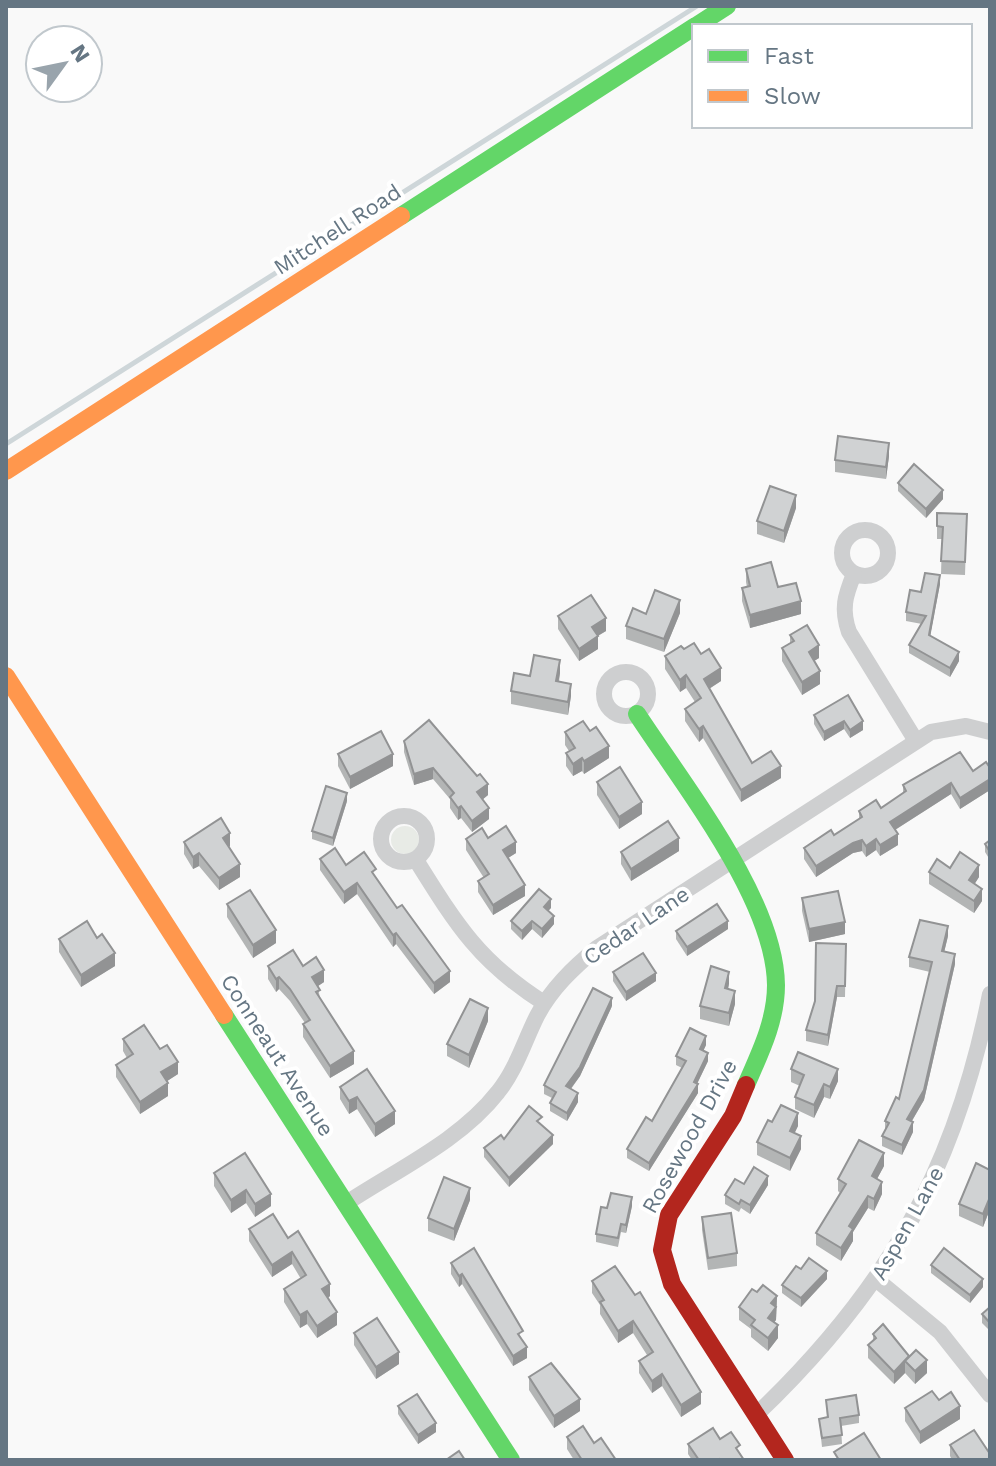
<svg xmlns="http://www.w3.org/2000/svg" width="996" height="1466" font-family="'Work Sans',sans-serif">
<style>
.green{fill:#e8ebe6}
.lines{fill:none;stroke-linecap:round;stroke-linejoin:round}
.stream{stroke:#ced6d9;stroke-width:5}
.street{stroke:#cecfd0;stroke-width:16}
.fast{stroke:#63d668;stroke-width:18}
.slow{stroke:#ff974d;stroke-width:18}
.jam{stroke:#b3261e;stroke-width:18}
.wall{fill:#b3b5b5}
.shaded-wall{fill:#929394}
.building{fill:#d0d2d3;stroke:#929394;stroke-width:2}
.labels{text-anchor:middle;stroke-width:8;stroke-linejoin:round;paint-order:stroke}
.street-label{font-size:22px;fill:#657683;stroke:#fff}
</style>
<rect width="100%" height="100%" fill="#f9f9f9"/>
<circle class="green" cx="405" cy="840" r="14"/>
<g class="lines">
<polyline class="stream" points="6,444 697,6"/>
<g class="street">
<circle cx="865" cy="553" r="23"/>
<path d="M 854,574 C 845,596 841,609 849,632 L 916,741"/>
<circle cx="626" cy="694" r="22"/>
<circle cx="404" cy="839" r="23"/>
<path d="M 416,860 C 456,924 479,962 544,1003"/>
<path d="M 345,1204 C 396,1170 460,1141 498,1092 C 516,1070 524,1042 537,1016 C 551,989 573,968 597,948 L 931,732 L 966,726 L 990,732"/>
<polyline points="877,1280 940,1332 990,1395"/>
<path d="M 756,1415 C 887,1290 955,1171 990,994"/>
</g>
<g class="fast">
<polyline points="696,26 727,6"/>
<polyline points="401,216 694,27"/>
<path d="M 637,714 C 684,786 775,900 776,985 C 776,1021 760,1053 746,1085"/>
<polyline points="224,1015 511,1460"/>
</g>
<g class="slow">
<polyline points="6,471 401,216"/>
<polyline points="6,676 224,1015"/>
</g>
<polyline class="jam" points="746,1085 733,1116 669,1215 662,1250 672,1284 785,1460"/>
</g>
<g class="wall">
<polygon points="889,456 886,479 835,472 835,460"/>
<polygon points="898,483 943,499 926,518 898,491"/>
<polygon points="796,508 784,543 757,534 757,521"/>
<polygon points="937,513 967,514 965,575 941,574 942,539 937,539"/>
<polygon points="746,569 778,587 801,614 750,628 742,601 742,588 747,587 746,582"/>
<polygon points="940,584 930,636 959,661 950,677 909,653 909,645 922,624 906,621 906,612 921,592"/>
<polygon points="680,613 664,652 626,639 626,626 646,614"/>
<polygon points="558,616 606,631 598,636 598,649 579,661 558,629"/>
<polygon points="790,635 819,658 814,661 820,684 802,695 782,661 782,648 790,643"/>
<polygon points="684,649 701,654 721,681 709,689 752,763 781,778 741,802 703,738 699,742 685,721 685,709 695,702 686,688 680,692 665,669 665,656"/>
<polygon points="560,673 559,682 571,696 568,715 511,704 511,691 530,676"/>
<polygon points="848,695 863,730 850,738 844,729 824,741 814,724 814,715"/>
<polygon points="565,732 609,758 584,774 582,771 573,776 566,766 566,753 569,751 565,745"/>
<polygon points="404,741 488,795 482,800 489,819 472,832 461,818 458,820 450,808 450,799 433,779 414,785 404,752"/>
<polygon points="338,754 393,766 350,789 338,766"/>
<polygon points="990,768 990,790 960,809 951,794 895,830 898,845 880,856 876,850 866,857 862,851 853,853 816,877 804,859 804,848 834,835 859,819 859,811 881,808 903,793 903,785"/>
<polygon points="597,782 642,814 619,829 597,795"/>
<polygon points="347,801 333,846 312,839 312,831"/>
<polygon points="488,838 516,853 508,858 525,896 493,915 478,892 478,881 484,878 466,850 466,839"/>
<polygon points="990,840 990,860 985,852 985,844"/>
<polygon points="184,842 230,846 229,847 240,877 219,890 199,866 193,869 184,854"/>
<polygon points="679,851 631,881 621,864 621,852"/>
<polygon points="320,859 346,865 376,878 450,982 434,994 396,944 393,947 357,894 344,904 320,870"/>
<polygon points="950,868 979,877 974,884 982,901 974,913 929,884 929,872"/>
<polygon points="802,898 845,934 809,942 802,911"/>
<polygon points="227,904 276,943 253,958 227,917"/>
<polygon points="551,908 548,911 554,924 542,938 532,929 522,940 511,929 511,921"/>
<polygon points="728,929 687,956 676,939 676,931"/>
<polygon points="948,936 944,952 955,964 924,1100 912,1121 913,1132 902,1155 882,1146 882,1136 885,1131 885,1121 899,1099 930,972 909,967 909,957"/>
<polygon points="97,938 115,966 81,987 59,952 59,939"/>
<polygon points="846,944 845,997 837,997 828,1046 806,1041 806,1030"/>
<polygon points="268,966 303,966 324,982 318,986 320,999 354,1064 330,1078 303,1037 303,1024 305,1023 290,1001 279,989 276,992 268,979"/>
<polygon points="613,972 656,981 626,1001 613,981"/>
<polygon points="729,984 728,989 735,1004 729,1026 700,1019 700,1006"/>
<polygon points="612,1006 580,1076 571,1089 578,1102 567,1121 550,1111 550,1103 552,1098 544,1094 544,1085"/>
<polygon points="488,1021 469,1068 447,1056 447,1044"/>
<polygon points="123,1039 178,1074 167,1081 168,1096 140,1114 116,1077 116,1065 127,1058 123,1051"/>
<polygon points="706,1045 703,1051 708,1061 697,1084 698,1093 649,1171 627,1158 627,1149 652,1121 682,1068 676,1065 676,1056"/>
<polygon points="367,1069 395,1124 375,1137 357,1109 349,1114 340,1099 340,1087"/>
<polygon points="791,1069 838,1081 830,1099 824,1097 814,1118 795,1109 795,1097 800,1086 791,1082"/>
<polygon points="772,1122 798,1126 794,1133 801,1149 790,1171 757,1155 757,1142"/>
<polygon points="542,1125 553,1144 509,1187 484,1157 484,1148 504,1139"/>
<polygon points="245,1153 271,1206 255,1217 246,1203 231,1213 214,1186 214,1173"/>
<polygon points="884,1166 877,1179 882,1194 874,1211 868,1208 853,1232 853,1241 841,1261 816,1245 816,1233 840,1193 838,1191 838,1179"/>
<polygon points="990,1170 990,1209 983,1227 959,1216 959,1204"/>
<polygon points="744,1184 768,1185 750,1214 741,1208 739,1212 725,1204 725,1195"/>
<polygon points="470,1200 454,1241 428,1231 428,1218"/>
<polygon points="632,1206 626,1233 621,1232 618,1247 596,1242 596,1234 607,1208"/>
<polygon points="702,1217 737,1253 737,1266 708,1270 702,1230"/>
<polygon points="249,1229 288,1238 330,1296 328,1298 337,1325 317,1338 307,1324 300,1328 284,1302 284,1289 301,1279 292,1264 272,1277 249,1241"/>
<polygon points="474,1248 523,1341 527,1358 513,1366 462,1284 459,1287 451,1274 451,1263"/>
<polygon points="931,1265 983,1287 970,1303 931,1273"/>
<polygon points="615,1266 701,1404 681,1417 662,1386 652,1393 639,1373 639,1361 647,1355 633,1333 618,1343 600,1314 600,1305 592,1293 592,1281"/>
<polygon points="801,1269 827,1279 801,1307 782,1293 782,1285"/>
<polygon points="757,1292 777,1296 776,1320 774,1322 778,1338 768,1351 751,1337 751,1329 739,1320 739,1307"/>
<polygon points="990,1307 990,1331 982,1323 982,1314"/>
<polygon points="354,1333 399,1364 376,1379 354,1345"/>
<polygon points="873,1334 909,1357 927,1373 915,1384 905,1373 894,1384 868,1358 868,1345 873,1340"/>
<polygon points="529,1377 580,1411 554,1428 529,1390"/>
<polygon points="826,1400 859,1415 859,1423 841,1426 842,1444 822,1447 819,1419 827,1418"/>
<polygon points="939,1400 960,1419 920,1444 905,1421 905,1408"/>
<polygon points="398,1406 436,1432 418,1444 398,1414"/>
<polygon points="567,1437 594,1443 616,1460 574,1460 567,1449"/>
<polygon points="720,1439 740,1453 744,1460 692,1460 688,1454 688,1444"/>
<polygon points="950,1445 990,1460 952,1460 950,1456"/>
</g>
<g class="shaded-wall">
<polygon points="889,443 889,456 886,479 886,467"/>
<polygon points="943,490 943,499 926,518 926,509"/>
<polygon points="796,495 796,508 784,543 784,531"/>
<polygon points="940,575 940,584 929,643 929,635"/>
<polygon points="680,600 680,613 664,652 664,639"/>
<polygon points="801,601 801,614 750,628 750,615"/>
<polygon points="606,618 606,631 592,639 592,627"/>
<polygon points="598,636 598,649 579,661 579,649"/>
<polygon points="819,645 819,658 809,664 809,652"/>
<polygon points="959,652 959,661 950,677 950,668"/>
<polygon points="560,660 560,673 556,694 556,681"/>
<polygon points="721,668 721,681 704,692 704,679"/>
<polygon points="820,671 820,684 802,695 802,682"/>
<polygon points="686,675 686,688 680,692 680,680"/>
<polygon points="571,684 571,696 568,715 568,702"/>
<polygon points="844,721 844,729 824,741 824,732"/>
<polygon points="863,721 863,730 850,738 850,730"/>
<polygon points="703,726 703,738 699,742 699,729"/>
<polygon points="609,746 609,758 584,774 584,761"/>
<polygon points="393,754 393,766 350,789 350,777"/>
<polygon points="582,758 582,771 573,776 573,764"/>
<polygon points="781,766 781,778 741,802 741,790"/>
<polygon points="433,768 433,779 414,785 414,774"/>
<polygon points="990,779 990,790 960,809 960,798"/>
<polygon points="951,783 951,794 890,833 890,822"/>
<polygon points="488,784 488,795 477,804 477,792"/>
<polygon points="347,793 347,801 333,846 333,838"/>
<polygon points="642,802 642,814 619,829 619,817"/>
<polygon points="461,806 461,818 458,820 458,808"/>
<polygon points="489,808 489,819 472,832 472,821"/>
<polygon points="230,833 230,846 223,850 223,838"/>
<polygon points="898,834 898,845 880,856 880,845"/>
<polygon points="679,838 679,851 631,881 631,869"/>
<polygon points="876,839 876,850 866,857 866,846"/>
<polygon points="862,840 862,851 853,853 816,877 816,866 853,843"/>
<polygon points="516,842 516,853 503,861 503,850"/>
<polygon points="199,853 199,866 193,869 193,857"/>
<polygon points="240,864 240,877 219,890 219,878"/>
<polygon points="979,865 979,877 969,893 969,880"/>
<polygon points="357,883 357,894 344,904 344,892"/>
<polygon points="525,885 525,896 493,915 493,905"/>
<polygon points="982,889 982,901 974,913 974,901"/>
<polygon points="551,899 551,908 544,915 544,907"/>
<polygon points="554,916 554,924 542,938 542,929"/>
<polygon points="532,921 532,929 522,940 522,931"/>
<polygon points="728,921 728,929 687,956 687,947"/>
<polygon points="845,922 845,934 809,942 809,929"/>
<polygon points="948,926 948,936 942,961 942,951"/>
<polygon points="276,930 276,943 253,958 253,945"/>
<polygon points="396,933 396,944 393,947 393,935"/>
<polygon points="115,953 115,966 81,987 81,975"/>
<polygon points="955,954 955,964 924,1100 907,1129 907,1119"/>
<polygon points="324,970 324,982 312,990 312,977"/>
<polygon points="450,971 450,982 434,994 434,983"/>
<polygon points="729,972 729,984 725,1001 725,988"/>
<polygon points="656,973 656,981 626,1001 626,992"/>
<polygon points="279,977 279,989 276,992 276,979"/>
<polygon points="837,986 837,997 828,1046 828,1035"/>
<polygon points="735,991 735,1004 729,1026 729,1013"/>
<polygon points="612,998 612,1006 580,1076 566,1095 566,1086"/>
<polygon points="488,1008 488,1021 469,1068 469,1055"/>
<polygon points="706,1036 706,1045 700,1058 700,1049"/>
<polygon points="354,1051 354,1064 330,1078 330,1066"/>
<polygon points="708,1053 708,1061 694,1090 694,1082"/>
<polygon points="178,1062 178,1074 161,1085 161,1072"/>
<polygon points="838,1069 838,1081 830,1099 830,1087"/>
<polygon points="168,1083 168,1096 140,1114 140,1102"/>
<polygon points="698,1084 698,1093 649,1171 649,1163"/>
<polygon points="824,1084 824,1097 814,1118 814,1105"/>
<polygon points="578,1093 578,1102 567,1121 567,1113"/>
<polygon points="357,1097 357,1109 349,1114 349,1101"/>
<polygon points="395,1111 395,1124 375,1137 375,1124"/>
<polygon points="798,1113 798,1126 790,1143 790,1131"/>
<polygon points="913,1122 913,1132 902,1155 902,1145"/>
<polygon points="553,1135 553,1144 509,1187 509,1178"/>
<polygon points="801,1136 801,1149 790,1171 790,1158"/>
<polygon points="884,1153 884,1166 872,1188 872,1176"/>
<polygon points="768,1176 768,1185 750,1214 750,1205"/>
<polygon points="882,1182 882,1194 874,1211 874,1199"/>
<polygon points="470,1188 470,1200 454,1241 454,1229"/>
<polygon points="246,1190 246,1203 231,1213 231,1200"/>
<polygon points="271,1194 271,1206 255,1217 255,1204"/>
<polygon points="868,1196 868,1208 853,1232 853,1241 841,1261 841,1248 849,1226"/>
<polygon points="632,1197 632,1206 626,1233 626,1225"/>
<polygon points="990,1197 990,1209 983,1227 983,1214"/>
<polygon points="292,1252 292,1264 272,1277 272,1265"/>
<polygon points="827,1271 827,1279 801,1307 801,1298"/>
<polygon points="462,1274 462,1284 459,1287 459,1276"/>
<polygon points="983,1279 983,1287 970,1303 970,1295"/>
<polygon points="330,1284 330,1296 322,1302 322,1289"/>
<polygon points="777,1296 776,1320 768,1330 768,1318 771,1303"/>
<polygon points="307,1311 307,1324 300,1328 300,1315"/>
<polygon points="337,1312 337,1325 317,1338 317,1326"/>
<polygon points="633,1321 633,1333 618,1343 618,1331"/>
<polygon points="778,1325 778,1338 768,1351 768,1338"/>
<polygon points="527,1347 527,1358 513,1366 513,1356"/>
<polygon points="399,1352 399,1364 376,1379 376,1367"/>
<polygon points="927,1360 927,1373 915,1384 915,1371"/>
<polygon points="905,1361 905,1373 894,1384 894,1372"/>
<polygon points="662,1374 662,1386 652,1393 652,1381"/>
<polygon points="701,1392 701,1404 681,1417 681,1405"/>
<polygon points="580,1399 580,1411 554,1428 554,1416"/>
<polygon points="960,1406 960,1419 920,1444 920,1432"/>
<polygon points="436,1423 436,1432 418,1444 418,1435"/>
</g>
<g class="building">
<polygon points="838,436 889,443 886,467 835,460"/>
<polygon points="914,464 943,490 926,509 898,483"/>
<polygon points="770,486 796,495 784,531 757,521"/>
<polygon points="937,513 967,514 965,562 941,561 943,527 937,526"/>
<polygon points="771,562 778,587 796,583 801,601 750,615 742,588 750,586 746,569"/>
<polygon points="925,573 940,575 929,635 959,652 950,668 909,645 926,616 906,612 910,590 921,592"/>
<polygon points="655,590 680,600 664,639 626,626 633,608 646,614"/>
<polygon points="591,595 606,618 592,627 598,636 579,649 558,616"/>
<polygon points="807,625 819,645 809,652 820,671 802,682 782,648 794,641 790,635"/>
<polygon points="694,643 701,654 709,649 721,668 704,679 752,763 771,751 781,766 741,790 703,726 699,729 685,709 701,698 686,675 680,680 665,656 681,646 684,649"/>
<polygon points="534,655 560,660 556,681 571,684 568,702 511,691 514,673 530,676"/>
<polygon points="848,695 863,721 850,730 844,721 824,732 814,715"/>
<polygon points="429,720 477,776 480,774 488,784 477,792 489,808 472,821 461,806 458,808 450,797 454,793 433,768 414,774 404,741"/>
<polygon points="583,721 590,731 596,727 609,746 584,761 582,758 573,764 566,753 575,748 565,732"/>
<polygon points="381,731 393,754 350,777 338,754"/>
<polygon points="960,752 973,771 986,762 990,768 990,779 960,798 951,783 890,822 898,834 880,845 876,839 866,846 862,840 853,843 816,866 804,848 831,830 834,835 862,817 859,811 876,800 881,808 906,791 903,785"/>
<polygon points="620,767 642,802 619,817 597,782"/>
<polygon points="326,786 347,793 333,838 312,831"/>
<polygon points="221,818 230,833 223,838 240,864 219,878 199,853 193,857 184,842"/>
<polygon points="668,821 679,838 631,869 621,852"/>
<polygon points="506,826 516,842 503,850 525,885 493,905 478,881 489,874 466,839 482,828 488,838"/>
<polygon points="990,840 990,852 985,844"/>
<polygon points="335,848 346,865 364,852 376,869 372,872 397,908 402,905 450,971 434,983 396,933 393,935 357,883 344,892 320,859"/>
<polygon points="960,852 979,865 969,880 982,889 974,901 929,872 937,859 950,868"/>
<polygon points="539,889 551,899 544,907 554,916 542,929 532,921 522,931 511,921"/>
<polygon points="250,890 276,930 253,945 227,904"/>
<polygon points="838,891 845,922 809,929 802,898"/>
<polygon points="717,904 728,921 687,947 676,931"/>
<polygon points="920,920 948,926 942,951 955,954 924,1090 907,1119 913,1122 902,1145 882,1136 889,1123 885,1121 896,1097 899,1099 932,962 909,957"/>
<polygon points="87,921 97,938 102,934 115,953 81,975 59,939"/>
<polygon points="816,943 846,944 845,986 837,986 828,1035 806,1030 815,1001"/>
<polygon points="293,950 303,966 316,957 324,970 312,977 320,990 316,992 354,1051 330,1066 303,1024 310,1020 290,989 279,977 276,979 268,966"/>
<polygon points="643,953 656,973 626,992 613,972"/>
<polygon points="711,966 729,972 725,988 735,991 729,1013 700,1006"/>
<polygon points="593,988 612,998 580,1067 566,1086 578,1093 567,1113 550,1103 556,1092 544,1085"/>
<polygon points="470,999 488,1008 469,1055 447,1044"/>
<polygon points="144,1025 160,1049 167,1045 178,1062 161,1072 168,1083 140,1102 116,1065 133,1054 123,1039"/>
<polygon points="690,1028 706,1036 700,1049 708,1053 694,1082 698,1084 649,1163 627,1149 646,1117 652,1121 686,1061 676,1056"/>
<polygon points="798,1052 838,1069 830,1087 824,1084 814,1105 795,1097 804,1075 791,1069"/>
<polygon points="367,1069 395,1111 375,1124 357,1097 349,1101 340,1087"/>
<polygon points="781,1105 798,1113 790,1131 801,1136 790,1158 757,1142 768,1120 772,1122"/>
<polygon points="529,1106 542,1117 537,1121 553,1135 509,1178 484,1148 501,1135 504,1139"/>
<polygon points="859,1140 884,1153 872,1176 882,1182 874,1199 868,1196 849,1226 853,1229 841,1248 816,1233 846,1184 838,1179"/>
<polygon points="245,1153 271,1194 255,1204 246,1190 231,1200 214,1173"/>
<polygon points="976,1163 990,1170 990,1197 983,1214 959,1204"/>
<polygon points="754,1167 768,1176 750,1205 741,1200 739,1204 725,1195 735,1179 744,1184"/>
<polygon points="444,1177 470,1188 454,1229 428,1218"/>
<polygon points="611,1193 632,1197 626,1225 621,1224 618,1238 596,1234 601,1207 607,1208"/>
<polygon points="731,1213 737,1253 708,1258 702,1217"/>
<polygon points="273,1214 288,1238 298,1231 330,1284 322,1289 337,1312 317,1326 307,1311 300,1315 284,1289 306,1275 292,1252 272,1265 249,1229"/>
<polygon points="474,1248 523,1331 518,1334 527,1347 513,1356 462,1274 459,1276 451,1263"/>
<polygon points="944,1248 983,1279 970,1295 931,1265"/>
<polygon points="809,1258 827,1271 801,1298 782,1285 796,1266 801,1269"/>
<polygon points="615,1266 635,1295 640,1292 701,1392 681,1405 662,1374 652,1381 639,1361 653,1352 633,1321 618,1331 600,1302 604,1300 592,1281"/>
<polygon points="763,1285 777,1296 771,1303 776,1307 768,1318 778,1325 768,1338 751,1325 755,1320 739,1307 752,1289 757,1292"/>
<polygon points="990,1307 990,1323 982,1314"/>
<polygon points="377,1318 399,1352 376,1367 354,1333"/>
<polygon points="883,1324 909,1356 894,1372 868,1345 876,1338 873,1334"/>
<polygon points="916,1350 927,1360 915,1371 905,1361"/>
<polygon points="551,1363 580,1399 554,1416 529,1377"/>
<polygon points="932,1391 939,1400 951,1392 960,1406 920,1432 905,1408"/>
<polygon points="417,1394 436,1423 418,1435 398,1406"/>
<polygon points="856,1395 859,1415 840,1418 842,1435 822,1438 819,1419 828,1417 826,1400"/>
<polygon points="583,1426 594,1443 601,1438 616,1460 582,1460 567,1437"/>
<polygon points="713,1428 720,1439 731,1432 740,1445 736,1448 744,1460 720,1460 719,1459 717,1460 699,1460 688,1444"/>
<polygon points="974,1430 990,1454 990,1460 960,1460 950,1445"/>
<polygon points="864,1433 881,1460 839,1460 834,1452"/>
<polygon points="459,1451 465,1460 446,1460"/>
</g>
<g class="labels">
<g class="street-label">
<text transform="translate(337 229) rotate(-33)" y="8">Mitchell Road</text>
<text transform="translate(636 925) rotate(-34)" y="8">Cedar Lane</text>
<text transform="translate(278 1055) rotate(57)" y="8">Conneaut Avenue</text>
<text transform="translate(689 1136) rotate(-61)" y="8">Rosewood Drive</text>
<text transform="translate(907 1223) rotate(-61)" y="8">Aspen Lane</text>
</g>
</g>
<rect width="996" height="1466" fill="none" stroke="#657683" stroke-width="16"/>
<rect x="692" y="24" width="280" height="104" fill="#ffffff" stroke="#c1c8cd" stroke-width="2"/>
<rect x="708" y="50" width="40" height="12" fill="#63d668" stroke="#c1c8cd" stroke-width="2"/>
<text x="764" y="64" font-size="24" fill="#657683">Fast</text>
<rect x="708" y="90" width="40" height="12" fill="#ff974d" stroke="#c1c8cd" stroke-width="2"/>
<text x="764" y="104" font-size="24" fill="#657683">Slow</text>
<g transform="translate(64 64) rotate(57)"><circle r="38" fill="#ffffff" stroke="#c1c8cd" stroke-width="2"/>
<path d="M0-6L14 30L0 20L-14 30Z" fill="#99a4ac"/>
<text y="-12" font-size="22" font-weight="bold" text-anchor="middle" fill="#657683">N</text>
</g>
</svg>
